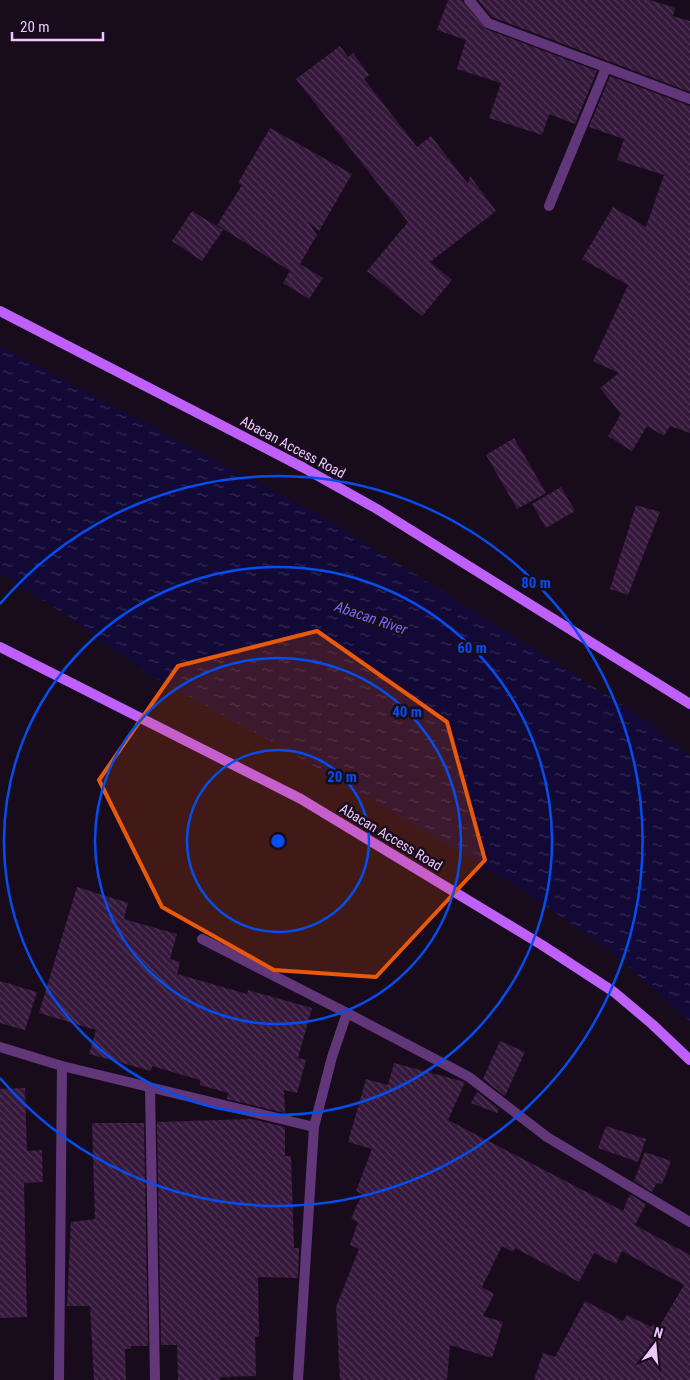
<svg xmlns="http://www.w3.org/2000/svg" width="690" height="1380" font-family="'Roboto Condensed',sans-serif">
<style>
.water{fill:url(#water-ripples)}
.building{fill:url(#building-back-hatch)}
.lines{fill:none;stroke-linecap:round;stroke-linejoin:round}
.lane{stroke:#61377a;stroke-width:10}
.street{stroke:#61377a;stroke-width:10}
.secondary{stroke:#bf60fc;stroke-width:10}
.marked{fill:#e8590c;fill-opacity:0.2;stroke:#e8590c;stroke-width:4;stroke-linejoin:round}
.ring{fill:none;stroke:#054eed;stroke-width:2.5}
.labels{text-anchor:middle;stroke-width:5;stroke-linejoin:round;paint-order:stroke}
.street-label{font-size:14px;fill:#edc7fe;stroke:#180b1c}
.water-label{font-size:15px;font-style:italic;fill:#6f69fc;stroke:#180b1c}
.centre{fill:#054eed;stroke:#180b1c;stroke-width:2.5}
.ring-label{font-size:15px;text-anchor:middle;font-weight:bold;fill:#054eed;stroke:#180b1c;stroke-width:5;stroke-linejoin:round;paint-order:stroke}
</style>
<defs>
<pattern id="water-ripples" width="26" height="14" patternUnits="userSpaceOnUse" patternTransform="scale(1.25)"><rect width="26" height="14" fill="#130937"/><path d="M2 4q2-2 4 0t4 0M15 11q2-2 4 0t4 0" fill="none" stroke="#362b55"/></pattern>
<pattern id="building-back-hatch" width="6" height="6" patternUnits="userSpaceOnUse" patternTransform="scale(1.25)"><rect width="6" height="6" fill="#35183c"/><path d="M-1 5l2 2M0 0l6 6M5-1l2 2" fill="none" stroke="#533859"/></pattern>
</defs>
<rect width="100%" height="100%" fill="#180b1c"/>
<polygon class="water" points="0,346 329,520 634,712 690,755 690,1021 611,952 526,892 285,749 144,672 72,619 0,573"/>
<g class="building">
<polygon points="448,0 462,0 486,29 597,71 575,124 549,114 542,135 489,118 501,83 457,69 466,40 437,30"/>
<polygon points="478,0 650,0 675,8 673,16 690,21 690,92 492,17"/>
<polygon points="340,46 348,57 353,53 369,75 364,79 417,147 431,136 468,184 470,176 496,211 430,262 452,280 422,316 367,271 408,222 296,79"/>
<polygon points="610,76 690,106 690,433 670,426 664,436 647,426 632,451 608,436 621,414 600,388 619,373 593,361 628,285 582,259 613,207 646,227 664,175 617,160 624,139 589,127"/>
<polygon points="270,128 352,174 319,231 308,222 317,235 300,264 323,278 309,299 283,283 290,271 217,225 242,185 238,183"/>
<polygon points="192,211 223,230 202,261 172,241"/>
<polygon points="514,438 546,493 517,509 486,455"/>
<polygon points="561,487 575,511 546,528 532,504"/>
<polygon points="636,505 660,512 628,595 610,589"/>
<polygon points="77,887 128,903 124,919 177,934 170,959 180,962 177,974 247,994 248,990 312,1008 298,1058 306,1060 297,1093 284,1090 285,1113 227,1099 228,1093 200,1085 200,1080 152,1066 151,1071 89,1054 96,1030 39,1013"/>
<polygon points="0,981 37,992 25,1030 0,1023"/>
<polygon points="500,1041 525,1052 505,1096 483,1079"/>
<polygon points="394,1063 465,1082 448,1120 623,1211 630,1194 646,1204 635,1225 690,1255 690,1380 534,1380 543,1353 555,1357 585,1301 623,1321 627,1315 651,1327 653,1324 659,1327 684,1285 622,1251 616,1264 594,1253 579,1282 515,1248 513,1252 502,1246 482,1287 494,1294 483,1316 503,1322 492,1358 450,1345 447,1380 340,1380 336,1307 359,1249 350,1245 358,1222 351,1219 362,1194 356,1191 372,1149 348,1142 366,1079 388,1085"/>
<polygon points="25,1088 27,1151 42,1150 43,1182 24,1183 27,1317 0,1318 0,1089"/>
<polygon points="477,1092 499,1109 497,1113 471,1103"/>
<polygon points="252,1119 285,1127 285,1156 291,1156 294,1248 299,1248 298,1278 258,1277 259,1336 255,1337 256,1376 220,1377 220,1380 178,1380 177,1345 161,1345 157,1122"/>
<polygon points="92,1123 144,1123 148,1346 131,1346 131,1349 125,1349 126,1380 94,1380 90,1306 67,1306 71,1222 95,1219"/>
<polygon points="606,1126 646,1139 638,1162 598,1148"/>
<polygon points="645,1152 671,1161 662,1184 657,1183 652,1192 634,1181"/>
</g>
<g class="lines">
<polyline class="lane" points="549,206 606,68"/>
<g class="street">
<polyline points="469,0 488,23 690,99"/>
<polyline points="202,939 347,1013 332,1057 314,1127 298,1380"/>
<polyline points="347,1013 469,1077 547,1137 690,1222"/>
<polyline points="0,1047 62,1066 314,1127"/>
<polyline points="150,1088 155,1380"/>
<polyline points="59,1380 62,1066"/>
</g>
<g class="secondary">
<polyline points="0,311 304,468 377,509 690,704"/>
<polyline points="0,647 301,799 542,945 614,992 652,1024 690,1060"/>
</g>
</g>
<path class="marked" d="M 317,631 L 447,722 L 485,860 L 376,977 L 274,970 L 162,907 L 99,780 L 178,666 Z"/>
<g class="ring">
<circle cx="278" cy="841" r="91"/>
<circle cx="278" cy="841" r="183"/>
<circle cx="278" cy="841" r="274"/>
<path d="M0 604A365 365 0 1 1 0 1078"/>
</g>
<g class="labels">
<g class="street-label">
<text transform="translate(293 447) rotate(28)" y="5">Abacan Access Road</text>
<text transform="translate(391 837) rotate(31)" y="5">Abacan Access Road</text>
</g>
<g class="water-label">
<text transform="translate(371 618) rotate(19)" y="5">Abacan River</text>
</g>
</g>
<circle cx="278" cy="841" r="8" class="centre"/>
<g class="ring-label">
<text x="536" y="588">80 m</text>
<text x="472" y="653">60 m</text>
<text x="407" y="717">40 m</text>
<text x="342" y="782">20 m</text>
</g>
<g transform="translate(655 1345) rotate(16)" stroke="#180b1c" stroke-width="4" paint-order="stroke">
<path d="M0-4L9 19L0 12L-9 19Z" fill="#edc7fe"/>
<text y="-8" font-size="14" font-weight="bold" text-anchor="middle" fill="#edc7fe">N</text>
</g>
<path d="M12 32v8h91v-8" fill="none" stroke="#edc7fe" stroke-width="2.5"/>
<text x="20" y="32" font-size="15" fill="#edc7fe" stroke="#180b1c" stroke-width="4" paint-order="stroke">20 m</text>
</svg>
